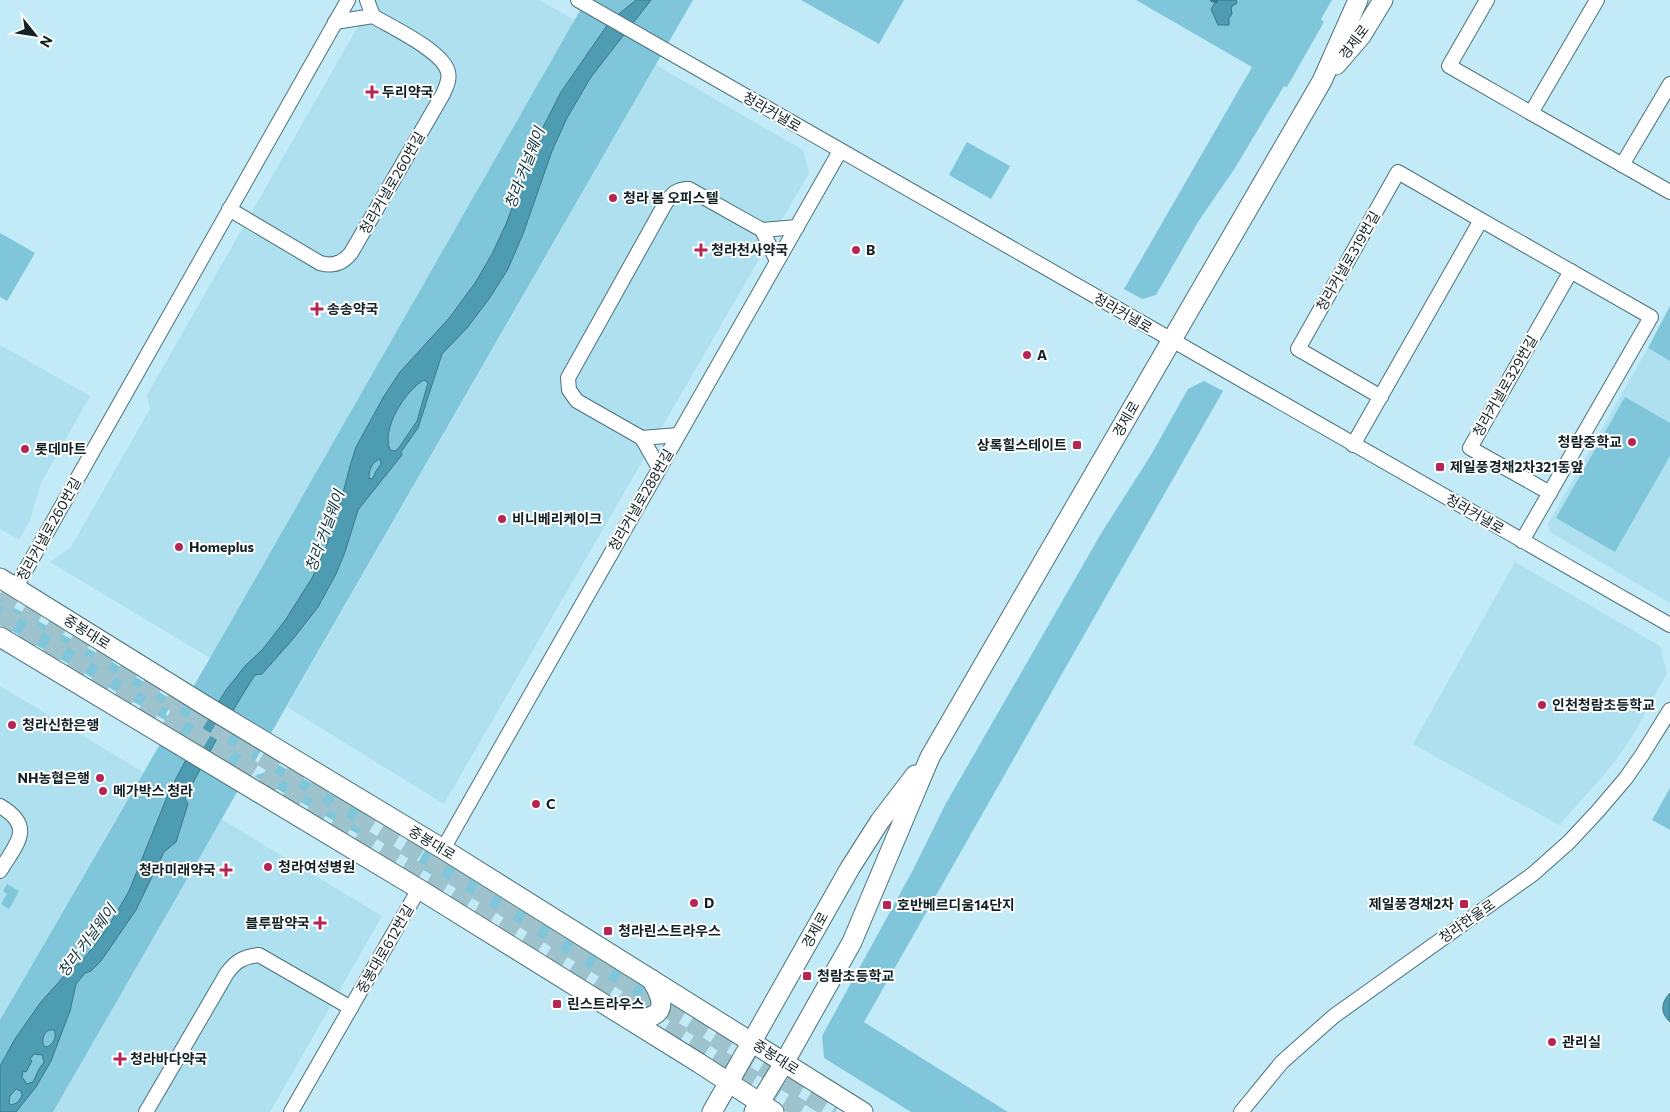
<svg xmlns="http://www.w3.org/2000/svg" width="1670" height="1112" font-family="Commissioner,'Noto Sans KR',sans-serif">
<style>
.built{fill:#aee0ef}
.green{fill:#7fc6da}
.water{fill:#4d9cb2;stroke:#3b7788;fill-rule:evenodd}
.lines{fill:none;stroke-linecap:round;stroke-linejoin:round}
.stream{stroke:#3b7788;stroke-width:4}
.major-tunnel{stroke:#9fc3cd;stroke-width:19;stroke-dasharray:19 9;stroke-linecap:butt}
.minor-casing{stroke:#4c717b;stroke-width:16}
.major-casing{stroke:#4c717b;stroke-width:21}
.minor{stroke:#fff;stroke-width:14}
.major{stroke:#fff;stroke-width:19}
.poi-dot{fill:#b62654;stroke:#fff;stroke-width:2}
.labels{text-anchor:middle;stroke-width:4;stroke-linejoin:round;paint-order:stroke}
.street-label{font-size:14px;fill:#122226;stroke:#fff}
.poi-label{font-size:14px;font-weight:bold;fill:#122226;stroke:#fff;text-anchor:start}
.water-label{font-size:15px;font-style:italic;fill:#0e343e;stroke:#fff}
</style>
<rect width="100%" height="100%" fill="#c2ebf7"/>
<g class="built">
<polygon points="373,0 539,0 575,20 210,658 50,562 71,547 150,409 147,395"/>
<polygon points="656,65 803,150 809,173 444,804 287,707"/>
<polygon points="0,345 90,396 41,483 30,520 19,540 0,529"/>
<polygon points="1648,348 1670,361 1670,603 1550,532 1548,524"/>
<polygon points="1515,562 1660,646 1667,673 1632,737 1619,756 1603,776 1559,825 1413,744"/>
<polygon points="0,686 143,772 0,1020"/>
<polygon points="221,819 382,916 270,1112 53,1112"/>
</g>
<g class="green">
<polygon points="586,0 693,0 53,1112 0,1112 0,1020 210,658"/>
<polygon points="801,0 904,0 879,44"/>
<polygon points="1136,0 1332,0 1321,19 1324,22 1287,87 1284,86 1235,168 1198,222 1156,295 1142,299 1124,289 1252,67"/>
<polygon points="967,142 1010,166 991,199 949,175"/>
<polygon points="0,233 35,253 7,301 0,297"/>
<polygon points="1670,306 1670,361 1648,348"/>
<polygon points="1204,381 1223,391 864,1022 1008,1112 911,1112 824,1058 822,1036 913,870 945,805 1102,532 1151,455 1188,389"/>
<polygon points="1625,397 1670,423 1670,456 1615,552 1556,518"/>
<polygon points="0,600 111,661 178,704 171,705 166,714 170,723 0,624"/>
<polygon points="263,756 374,818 363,837 254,776 269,771"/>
<polygon points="1670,788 1670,830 1652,820"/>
<polygon points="425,850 651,991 652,1000 645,1003 501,913 416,866"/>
<polygon points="7,884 19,891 9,909 1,904 7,894 3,891"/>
</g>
<g class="water">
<path d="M 636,0 L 651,0 L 591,77 L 567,118 L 552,151 L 523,234 L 508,269 L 489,299 L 467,328 L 442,354 L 418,428 L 401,452 L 402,455 L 358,510 L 345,552 L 336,574 L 318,607 L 293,639 L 262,674 L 255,675 C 229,715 207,756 185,798 L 188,804 L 176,842 L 164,852 L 136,910 L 101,961 L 91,971 L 85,973 L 76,984 L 70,1011 L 51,1061 L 36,1087 L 16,1112 L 0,1112 L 0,1066 L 15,1039 L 40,1003 L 74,965 L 79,964 L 96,944 L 111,922 L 129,891 L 169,792 L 203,727 L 226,690 L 245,666 L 263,649 L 286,619 L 312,578 L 326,547 L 339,508 L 350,466 L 356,447 L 384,396 L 400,372 L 450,317 L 475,283 L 492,254 L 506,224 L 539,135 L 561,92 L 610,21 ZM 424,380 L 428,383 L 417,421 L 398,449 L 394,451 L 390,450 C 381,428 406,390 424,380 ZM 380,459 L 381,464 L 376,471 L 373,478 L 369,479 C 369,470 371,463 380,459 ZM 49,1030 L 54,1030 C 57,1036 54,1044 47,1047 L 44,1046 C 41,1040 44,1033 49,1030 ZM 34,1054 L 42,1055 L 44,1062 L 39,1069 L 33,1082 L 27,1084 L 22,1077 L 23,1071 L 26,1072 L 32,1061 L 30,1059 ZM 16,1089 L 21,1091 L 22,1096 L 17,1103 L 11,1105 L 9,1103 L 10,1096 Z"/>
<polygon points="1217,0 1236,0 1237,3 1231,7 1232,14 1229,18 1229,25 1218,25 1211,9"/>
<path d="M 1670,993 L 1670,1022 C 1660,1013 1661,1002 1670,993 Z"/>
</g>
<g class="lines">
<polyline class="stream" points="1212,0 1216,1"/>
<g class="major-tunnel">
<polyline points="0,594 835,1112"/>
<polyline points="0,614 805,1112"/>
</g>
<defs>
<g id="minor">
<polyline points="367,0 373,16"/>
<polyline points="578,0 1670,625"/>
<polyline points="1487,0 1449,66 1531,113"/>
<polyline points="1597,0 1531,113 1670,192"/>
<polyline points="335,22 373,16"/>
<polyline points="1622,165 1670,84"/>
<path d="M 229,209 L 320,263 C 333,267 343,263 351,253 L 443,94 C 446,87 450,80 448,72 C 443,51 391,27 373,16"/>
<polyline points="777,261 762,230 797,227"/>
<polyline points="1381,397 1298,349 1398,172 1481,220"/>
<path d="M 642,438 L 577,401 L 569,390 L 568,378 L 665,204 C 672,194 676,189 689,189 L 762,230"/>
<polyline points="1353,445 1481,220 1651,317 1522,541"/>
<polyline points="659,468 642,438 678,435"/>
<polyline points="1550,493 1470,448 1571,271"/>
<polyline points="16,587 348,0"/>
<path d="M 0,806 C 36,827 16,844 0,871"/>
<polyline points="443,849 840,151"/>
<path d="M 146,1112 L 227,973 C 236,961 243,957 259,955 L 351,1008"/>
<polyline points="291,1112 419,889"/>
<polyline points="1241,1112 1282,1062 1334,1016 1533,874 1569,842 1597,812 1626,778 1642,755 1670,710"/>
</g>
<g id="major">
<polyline points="1336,65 1361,36 1383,0"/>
<polyline points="0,578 206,706 443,849 863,1112"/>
<polyline points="0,637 419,889 699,1063 774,1112"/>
<path d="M 629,1019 C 663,1020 669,1007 651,979"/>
<polyline points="712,1112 850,868 880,821 915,775"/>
<polyline points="754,1112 784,1063 852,942 930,757 1322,81 1358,0"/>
</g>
</defs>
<use href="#minor" class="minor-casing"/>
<use href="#major" class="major-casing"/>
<use href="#minor" class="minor"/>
<use href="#major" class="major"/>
</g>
<g class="poi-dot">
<path d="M369.5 84.5h5v5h5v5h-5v5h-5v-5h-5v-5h5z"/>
<circle cx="613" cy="198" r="5"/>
<path d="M698.5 242.5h5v5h5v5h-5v5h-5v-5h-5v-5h5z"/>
<circle cx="856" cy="250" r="5"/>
<path d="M314.5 301.5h5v5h5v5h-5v5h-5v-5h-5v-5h5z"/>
<circle cx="1027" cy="355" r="5"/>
<circle cx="1632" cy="442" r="5"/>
<rect x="1072" y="440" width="10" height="10" rx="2.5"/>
<circle cx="25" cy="449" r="5"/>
<rect x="1435" y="462" width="10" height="10" rx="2.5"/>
<circle cx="502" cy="519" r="5"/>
<circle cx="179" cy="547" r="5"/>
<circle cx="1542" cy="705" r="5"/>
<circle cx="12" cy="725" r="5"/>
<circle cx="100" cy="778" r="5"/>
<circle cx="103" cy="791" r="5"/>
<circle cx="536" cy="804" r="5"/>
<circle cx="268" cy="867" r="5"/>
<path d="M223.5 862.5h5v5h5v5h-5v5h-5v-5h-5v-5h5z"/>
<circle cx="694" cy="903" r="5"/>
<rect x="1459" y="899" width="10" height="10" rx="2.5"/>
<rect x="882" y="900" width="10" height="10" rx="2.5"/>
<path d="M317.5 915.5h5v5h5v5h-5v5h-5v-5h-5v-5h5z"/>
<rect x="603" y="926" width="10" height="10" rx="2.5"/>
<rect x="802" y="971" width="10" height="10" rx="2.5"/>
<rect x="552" y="999" width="10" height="10" rx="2.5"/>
<circle cx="1552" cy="1042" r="5"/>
<path d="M117.5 1051.5h5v5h5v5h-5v5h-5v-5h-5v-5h5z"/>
</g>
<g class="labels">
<g class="street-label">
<text transform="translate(1354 42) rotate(-53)" y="5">경제로</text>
<text transform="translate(772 112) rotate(30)" y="5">청라커낼로</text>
<text transform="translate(392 183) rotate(-60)" y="5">청라커낼로260번길</text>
<text transform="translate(1348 261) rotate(-60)" y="5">청라커낼로319번길</text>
<text transform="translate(1123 313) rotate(30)" y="5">청라커낼로</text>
<text transform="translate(1505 386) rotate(-60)" y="5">청라커낼로329번길</text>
<text transform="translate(1126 419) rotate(-60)" y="5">경제로</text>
<text transform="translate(641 500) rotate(-60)" y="5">청라커낼로288번길</text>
<text transform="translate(1475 514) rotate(30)" y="5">청라커낼로</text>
<text transform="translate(49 529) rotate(-61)" y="5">청라커낼로260번길</text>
<text transform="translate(87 632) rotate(32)" y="5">중봉대로</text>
<text transform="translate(432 843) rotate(31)" y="5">중봉대로</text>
<text transform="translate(1467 921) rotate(-35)" y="5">청라한울로</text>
<text transform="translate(815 930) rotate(-61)" y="5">경제로</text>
<text transform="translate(385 949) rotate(-60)" y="5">중봉대로612번길</text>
<text transform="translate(776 1057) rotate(33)" y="5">중봉대로</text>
</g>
<g class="poi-label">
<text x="382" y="97">두리약국</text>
<text x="623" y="203">청라 봄 오피스텔</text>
<text x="711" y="255">청라천사약국</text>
<text x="866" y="255">B</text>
<text x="327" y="314">송송약국</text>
<text x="1037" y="360">A</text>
<text x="1622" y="447" text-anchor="end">청람중학교</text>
<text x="1067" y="450" text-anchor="end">상록힐스테이트</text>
<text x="35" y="454">롯데마트</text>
<text x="1450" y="472">제일풍경채2차321동앞</text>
<text x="512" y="524">비니베리케이크</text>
<text x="189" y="552">Homeplus</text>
<text x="1552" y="710">인천청람초등학교</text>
<text x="22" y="730">청라신한은행</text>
<text x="90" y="783" text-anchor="end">NH농협은행</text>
<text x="113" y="796">메가박스 청라</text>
<text x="546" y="809">C</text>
<text x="278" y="872">청라여성병원</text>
<text x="216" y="875" text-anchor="end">청라미래약국</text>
<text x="704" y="908">D</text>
<text x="1454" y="909" text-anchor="end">제일풍경채2차</text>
<text x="897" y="910">호반베르디움14단지</text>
<text x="310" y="928" text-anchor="end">블루팜약국</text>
<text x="618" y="936">청라린스트라우스</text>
<text x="817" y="981">청람초등학교</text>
<text x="567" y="1009">린스트라우스</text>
<text x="1562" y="1047">관리실</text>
<text x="130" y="1064">청라바다약국</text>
</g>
<g class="water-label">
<text transform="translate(525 168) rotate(-69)" y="5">청라 커널웨이</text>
<text transform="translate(325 531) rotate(-70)" y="5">청라 커널웨이</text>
<text transform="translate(87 941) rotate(-53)" y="5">청라 커널웨이</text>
</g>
</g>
<g transform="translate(35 35) rotate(120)" stroke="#ffffff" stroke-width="4" paint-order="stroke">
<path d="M0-4L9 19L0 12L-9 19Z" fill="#122226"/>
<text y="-8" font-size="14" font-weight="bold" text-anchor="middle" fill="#122226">N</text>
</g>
</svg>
